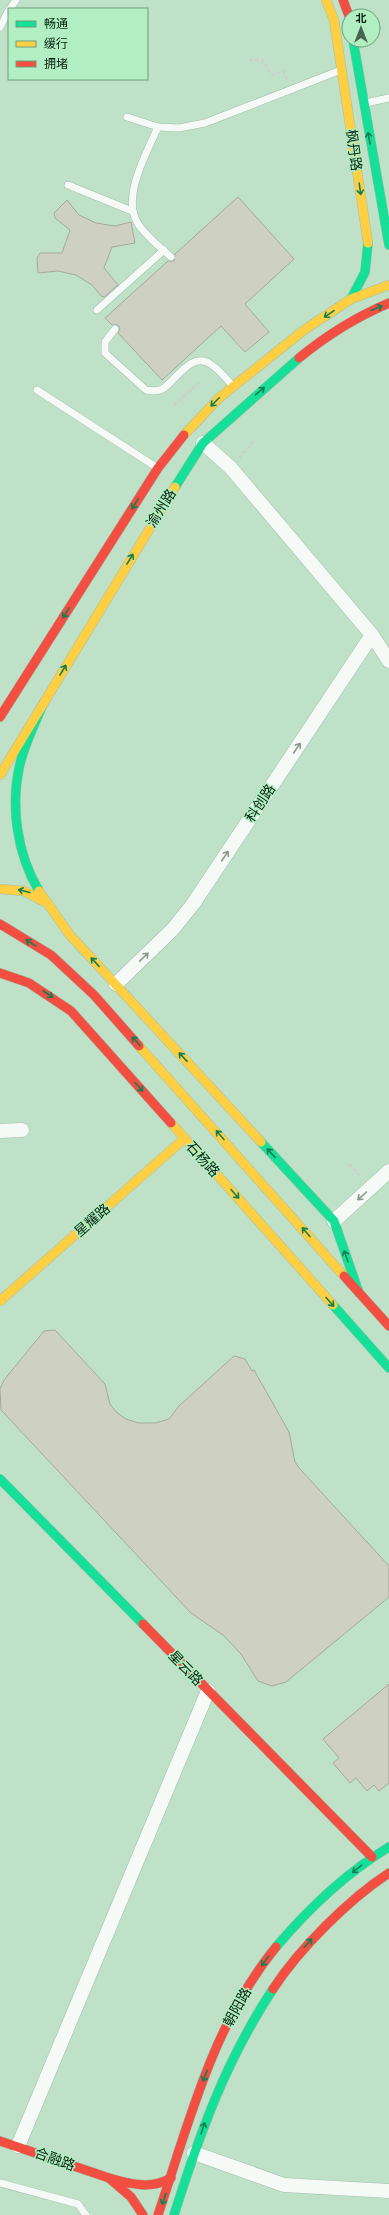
<svg xmlns="http://www.w3.org/2000/svg" width="389" height="2215" font-family="'Public Sans','Noto Sans SC',sans-serif">
<style>
.building{fill:#ced0c2;stroke:#a6a99b}
.lines{fill:none;stroke-linecap:round;stroke-linejoin:round}
.lane-casing{stroke:#a3beaa;stroke-width:8}
.street-casing{stroke:#a3beaa;stroke-width:15}
.fast-casing{stroke:#a3beaa;stroke-width:10}
.slow-casing{stroke:#a3beaa;stroke-width:10}
.jam-casing{stroke:#a3beaa;stroke-width:10}
.path{stroke:#c8d2cb;stroke-width:2.5;stroke-dasharray:4 2;stroke-linecap:butt}
.lane{stroke:#f5faf7;stroke-width:7}
.street{stroke:#f5faf7;stroke-width:14}
.fast{stroke:#16e098;stroke-width:9}
.slow{stroke:#ffcf43;stroke-width:9}
.jam{stroke:#f24e42;stroke-width:9}
.oneway{stroke:#0f8054}
.oneway2{stroke:#8a9890}
.labels{text-anchor:middle;stroke-width:3;stroke-linejoin:round;paint-order:stroke}
.street-label{font-size:14px;fill:#082111;stroke:#b1efc2}
</style>
<rect width="100%" height="100%" fill="#bfe1c8"/>
<g class="building">
<polygon points="238,197 294,259 245,304 269,332 245,352 221,326 162,380 118,333 120,329 118,325 112,325 105,318 168,261 174,261 175,254"/>
<polygon points="67,200 79,215 96,223 115,226 131,222 135,243 112,247 104,268 118,285 104,297 101,296 92,285 76,275 58,271 38,273 37,258 40,253 62,253 70,230 55,218 54,213"/>
<polygon points="55,1330 105,1384 110,1404 116,1412 126,1419 138,1423 155,1423 169,1419 179,1406 234,1356 245,1359 252,1371 254,1370 289,1432 295,1462 300,1469 389,1566 389,1597 286,1682 272,1686 258,1681 241,1654 223,1635 191,1613 1,1410 0,1389 4,1380 44,1331"/>
<polygon points="389,1684 389,1783 379,1791 374,1785 367,1791 356,1778 350,1783 333,1763 339,1758 323,1739"/>
</g>
<g class="lines">
<defs>
<g id="lane">
<polyline points="10,9 16,0"/>
<polyline points="0,27 9,10"/>
<polyline points="366,103 389,98"/>
<polyline points="127,117 158,127 179,128 205,123 341,70"/>
<path d="M 158,127 C 147,152 122,196 137,222 C 145,236 160,247 171,257"/>
<polyline points="68,185 132,211"/>
<polyline points="97,310 164,250"/>
<path d="M 115,329 L 105,342 L 105,353 L 146,390 C 152,391 159,392 164,388 C 177,379 192,350 212,365 C 219,370 226,378 232,385"/>
<polyline points="37,390 156,467"/>
<polyline points="0,2183 78,2204 86,2215"/>
</g>
<g id="street">
<polyline points="203,443 231,468 372,635"/>
<polyline points="116,984 173,929 193,904 372,635 389,661"/>
<polyline points="0,1131 22,1130"/>
<polyline points="334,1221 389,1171"/>
<polyline points="18,2146 208,1691"/>
<polyline points="194,2153 284,2185 389,2191"/>
</g>
<g id="fast">
<polyline points="353,40 389,245"/>
<polyline points="351,299 365,272 368,243"/>
<polyline points="175,487 203,443 299,358"/>
<path d="M 39,891 C 17,854 10,806 20,764 C 25,743 35,724 43,704"/>
<polyline points="261,1142 334,1221 359,1293"/>
<polyline points="333,1305 389,1368"/>
<polyline points="0,1479 143,1624"/>
<path d="M 276,1947 C 309,1908 346,1873 389,1847"/>
<path d="M 174,2215 C 200,2133 225,2062 273,1989"/>
</g>
<g id="slow">
<polyline points="326,0 334,20 368,243"/>
<polyline points="184,435 219,398 304,330 351,299 389,285"/>
<polyline points="0,775 175,487"/>
<polyline points="0,889 24,891 45,902"/>
<polyline points="39,891 69,934 261,1142"/>
<polyline points="139,1046 344,1276"/>
<polyline points="171,1123 333,1305"/>
<polyline points="0,1301 185,1138"/>
</g>
<g id="jam">
<polyline points="343,0 349,16"/>
<path d="M 299,358 C 327,335 356,317 389,303"/>
<polyline points="0,717 158,468 184,435"/>
<polyline points="0,924 51,955 94,995 139,1046"/>
<polyline points="0,973 29,983 71,1011 171,1123"/>
<polyline points="344,1276 389,1326"/>
<polyline points="143,1624 372,1857"/>
<path d="M 273,1989 C 299,1949 349,1899 389,1873"/>
<polyline points="0,2141 109,2178"/>
<path d="M 143,2215 L 131,2197 L 109,2178 C 131,2184 150,2190 171,2178"/>
<path d="M 158,2215 C 189,2122 213,2024 276,1947"/>
</g>
</defs>
<use href="#lane" class="lane-casing"/>
<use href="#street" class="street-casing"/>
<use href="#fast" class="fast-casing"/>
<use href="#slow" class="slow-casing"/>
<use href="#jam" class="jam-casing"/>
<g class="path">
<polyline points="249,60 262,60 272,75 283,71 287,80"/>
<polyline points="174,405 199,383"/>
<polyline points="239,458 254,441"/>
<polyline points="349,1164 361,1177"/>
</g>
<use href="#lane" class="lane"/>
<use href="#street" class="street"/>
<use href="#fast" class="fast"/>
<use href="#slow" class="slow"/>
<use href="#jam" class="jam"/>
</g>
<defs><path id="oneway-shaft" d="M-6 0H5M1.5-3L5.5 0L1.5 3" fill="none" stroke-width="1.6" stroke-linecap="round" stroke-linejoin="round"/></defs>
<g class="oneway">
<use href="#oneway-shaft" transform="translate(369 138) rotate(-100)"/>
<use href="#oneway-shaft" transform="translate(360 189) rotate(82)"/>
<use href="#oneway-shaft" transform="translate(377 308) rotate(-22)"/>
<use href="#oneway-shaft" transform="translate(329 314) rotate(146)"/>
<use href="#oneway-shaft" transform="translate(260 391) rotate(-40)"/>
<use href="#oneway-shaft" transform="translate(215 402) rotate(135)"/>
<use href="#oneway-shaft" transform="translate(135 504) rotate(122)"/>
<use href="#oneway-shaft" transform="translate(130 559) rotate(-59)"/>
<use href="#oneway-shaft" transform="translate(66 613) rotate(122)"/>
<use href="#oneway-shaft" transform="translate(63 670) rotate(-59)"/>
<use href="#oneway-shaft" transform="translate(24 891) rotate(-166)"/>
<use href="#oneway-shaft" transform="translate(31 943) rotate(-148)"/>
<use href="#oneway-shaft" transform="translate(95 962) rotate(-133)"/>
<use href="#oneway-shaft" transform="translate(48 994) rotate(33)"/>
<use href="#oneway-shaft" transform="translate(136 1041) rotate(-132)"/>
<use href="#oneway-shaft" transform="translate(183 1057) rotate(-133)"/>
<use href="#oneway-shaft" transform="translate(139 1087) rotate(48)"/>
<use href="#oneway-shaft" transform="translate(220 1135) rotate(-131)"/>
<use href="#oneway-shaft" transform="translate(271 1153) rotate(-133)"/>
<use href="#oneway-shaft" transform="translate(235 1194) rotate(48)"/>
<use href="#oneway-shaft" transform="translate(306 1232) rotate(-131)"/>
<use href="#oneway-shaft" transform="translate(346 1256) rotate(-109)"/>
<use href="#oneway-shaft" transform="translate(330 1302) rotate(49)"/>
<use href="#oneway-shaft" transform="translate(357 1869) rotate(141)"/>
<use href="#oneway-shaft" transform="translate(308 1943) rotate(-48)"/>
<use href="#oneway-shaft" transform="translate(265 1961) rotate(125)"/>
<use href="#oneway-shaft" transform="translate(205 2076) rotate(111)"/>
<use href="#oneway-shaft" transform="translate(203 2128) rotate(-71)"/>
<use href="#oneway-shaft" transform="translate(164 2199) rotate(109)"/>
</g>
<g class="oneway2">
<use href="#oneway-shaft" transform="translate(297 748) rotate(-56)"/>
<use href="#oneway-shaft" transform="translate(225 856) rotate(-56)"/>
<use href="#oneway-shaft" transform="translate(144 957) rotate(-44)"/>
<use href="#oneway-shaft" transform="translate(362 1196) rotate(138)"/>
</g>
<g class="labels">
<g class="street-label">
<text transform="translate(354 150) rotate(82)" y="5">枫丹路</text>
<text transform="translate(161 508) rotate(-58)" y="5">渝州路</text>
<text transform="translate(260 803) rotate(-56)" y="5">科创路</text>
<text transform="translate(203 1159) rotate(48)" y="5">石杨路</text>
<text transform="translate(92 1220) rotate(-41)" y="5">星耀路</text>
<text transform="translate(186 1668) rotate(46)" y="5">星云路</text>
<text transform="translate(237 2007) rotate(-61)" y="5">朝阳路</text>
<text transform="translate(55 2159) rotate(20)" y="5">合融路</text>
</g>
</g>
<rect x="8" y="8" width="140" height="72" fill="#b1efc2" stroke="#6d9d7b"/>
<rect x="16" y="21" width="20" height="6" fill="#16e098" stroke="#6d9d7b"/>
<text x="44" y="28" font-size="12" fill="#082111">畅通</text>
<rect x="16" y="41" width="20" height="6" fill="#ffcf43" stroke="#6d9d7b"/>
<text x="44" y="48" font-size="12" fill="#082111">缓行</text>
<rect x="16" y="61" width="20" height="6" fill="#f24e42" stroke="#6d9d7b"/>
<text x="44" y="68" font-size="12" fill="#082111">拥堵</text>
<g transform="translate(361 28)"><circle r="19" fill="#b1efc2" stroke="#6d9d7b"/>
<path d="M0-3L7 15L0 10L-7 15Z" fill="#486451"/>
<text y="-6" font-size="11" font-weight="bold" text-anchor="middle" fill="#082111">北</text>
</g>
</svg>
